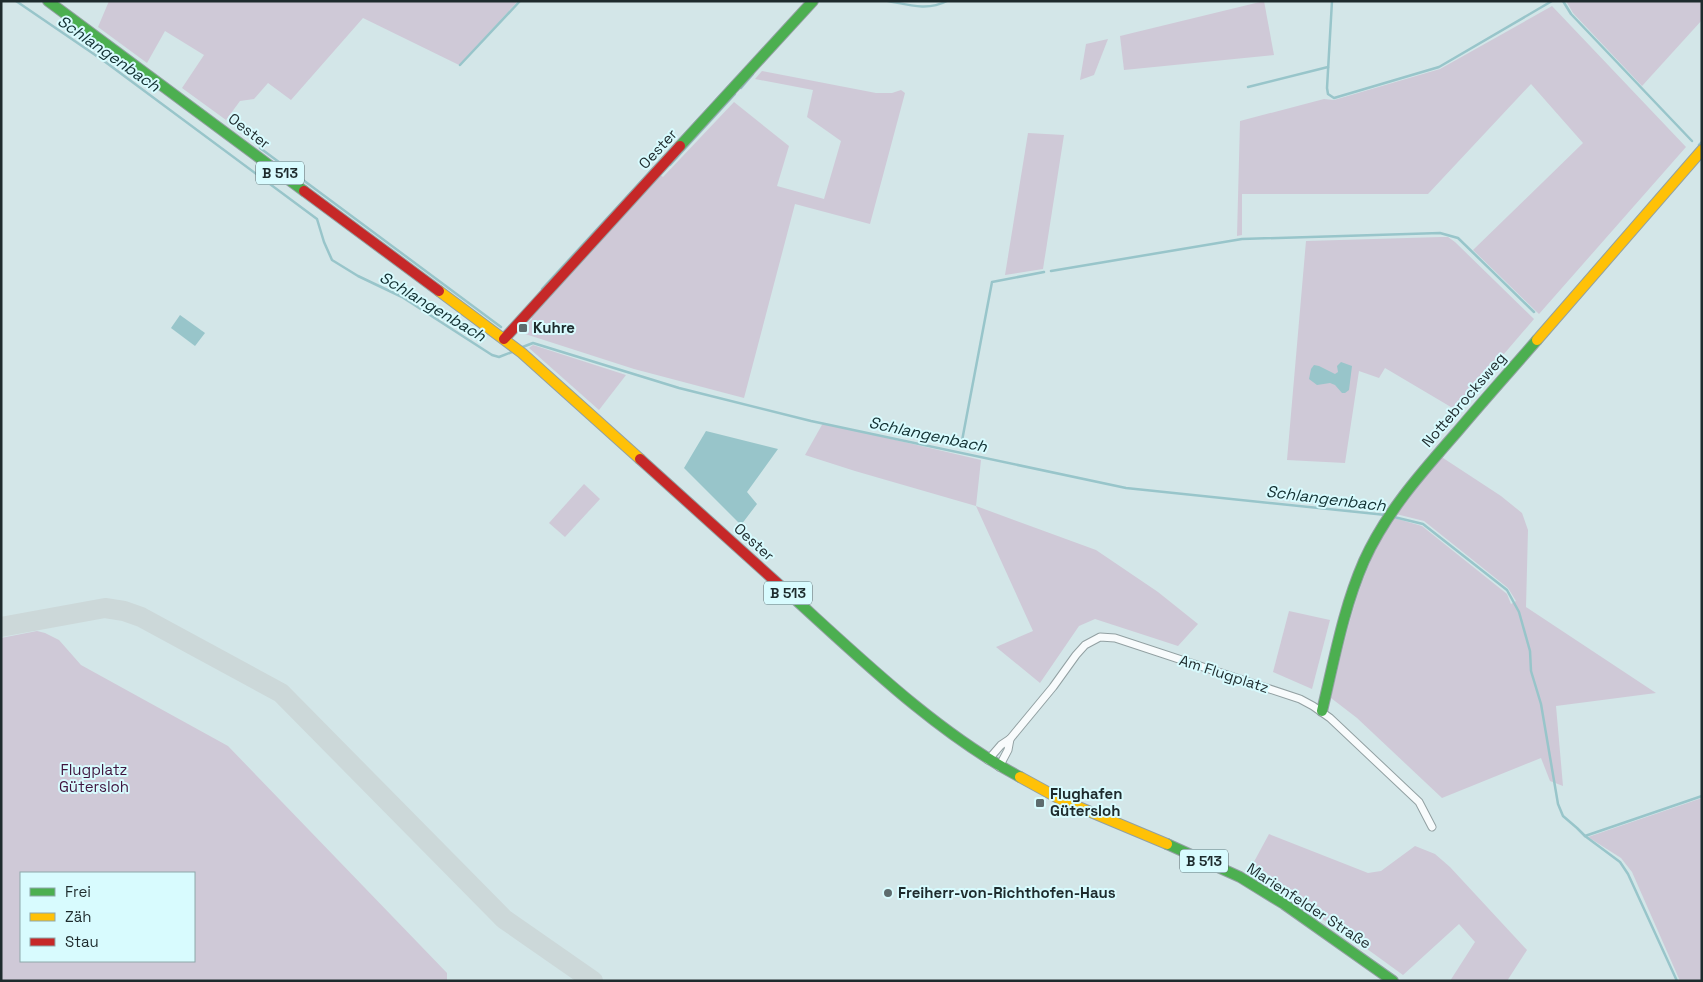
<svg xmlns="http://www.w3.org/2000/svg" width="1703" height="982" font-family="'Space Grotesk',sans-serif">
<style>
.green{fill:#cfc9d7;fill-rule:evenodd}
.water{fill:#98c5ca}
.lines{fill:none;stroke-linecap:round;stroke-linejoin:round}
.stream{stroke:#98c5ca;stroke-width:2.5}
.taxiway{stroke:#ccd8d9;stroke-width:20}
.street-casing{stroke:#92a0a2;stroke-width:9}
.fast-casing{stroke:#92a0a2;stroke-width:12}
.slow-casing{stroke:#92a0a2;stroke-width:12}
.jam-casing{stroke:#92a0a2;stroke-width:12}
.street{stroke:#f8fbfc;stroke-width:7}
.fast{stroke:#4caf50;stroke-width:10}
.slow{stroke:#ffc107;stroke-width:10}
.jam{stroke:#c62828;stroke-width:10}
.poi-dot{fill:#5d6c6e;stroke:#d8fbfe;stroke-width:2}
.labels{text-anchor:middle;stroke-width:4;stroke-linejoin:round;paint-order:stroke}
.shield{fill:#d8fbfe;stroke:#56696c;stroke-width:1}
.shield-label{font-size:14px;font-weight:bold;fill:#1e2b2d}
.street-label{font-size:15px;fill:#1e2b2d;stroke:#d8fbfe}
.poi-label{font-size:15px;font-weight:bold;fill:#1e2b2d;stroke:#d8fbfe;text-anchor:start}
.park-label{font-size:15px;fill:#40153e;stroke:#d8fbfe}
.water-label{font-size:16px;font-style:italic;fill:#112f31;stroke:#d8fbfe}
</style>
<rect width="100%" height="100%" fill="#d3e6e8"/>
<g class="green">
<polygon points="109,1 518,1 459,65 363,18 291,100 268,83 254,99 240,101 226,120 182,88 204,55 165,31 147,63 98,27"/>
<polygon points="1264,1 1274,55 1124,70 1120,36"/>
<polygon points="1566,1 1702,1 1702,20 1642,86 1573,13"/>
<polygon points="1552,6 1686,147 1539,314 1473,250 1583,143 1531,84 1428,194 1242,194 1242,235 1237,236 1240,121 1324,99 1334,100 1440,69"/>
<polygon points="1108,39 1094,75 1080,80 1086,44"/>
<polygon points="762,71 876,93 892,93 901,90 905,93 870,224 795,204 744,398 634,369 519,332 532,319 530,315 659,174 663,177 734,102 789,146 777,186 824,199 841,141 807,117 813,90 755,79"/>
<polygon points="1028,133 1064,135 1043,269 1005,275"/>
<polygon points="1441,237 1448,237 1455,242 1534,319 1456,410 1385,368 1379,378 1359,371 1345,463 1287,460 1306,241"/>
<polygon points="533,345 626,375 599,410 529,348"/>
<polygon points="823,423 981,460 976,506 1096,550 1158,592 1198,624 1178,646 1095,619 1079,626 1040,683 996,647 1033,631 976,506 855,471 805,455"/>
<path d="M 1440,456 L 1501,496 L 1522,513 L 1528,530 L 1526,607 L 1656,693 L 1556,706 L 1563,786 L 1550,781 L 1541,758 L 1442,798 L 1357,718 L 1331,698 C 1346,636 1358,572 1394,518 L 1422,526 L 1507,594 L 1511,604 L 1516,601 L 1508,588 L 1424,521 L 1396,514 Z"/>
<polygon points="584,484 600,499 565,537 549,523"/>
<polygon points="1289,611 1330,620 1312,689 1273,672"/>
<path d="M 37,631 L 45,633 L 59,640 L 81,665 L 228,746 L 447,973 L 447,981 L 1,981 L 1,638 ZM 21,873 L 194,873 L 194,961 L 21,961 Z"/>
<polygon points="1702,798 1702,981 1680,981 1632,872 1621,858 1588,837"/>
<polygon points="1269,834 1368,873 1381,871 1415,846 1435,854 1450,867 1527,950 1507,981 1450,981 1475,942 1459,924 1403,975 1363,946 1249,871"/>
</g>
<g class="water">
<polygon points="180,315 205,333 195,346 171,328"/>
<polygon points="1341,362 1352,366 1349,390 1345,393 1342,393 1335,385 1330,383 1317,385 1309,379 1311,369 1314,365 1319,366 1335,374 1338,372 1337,366"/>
<polygon points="706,431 778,449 747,492 757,504 741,525 684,468"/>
</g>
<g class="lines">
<g class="stream">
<polyline points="16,1 104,61 317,219 324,242 332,260 358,276 402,297 492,355 499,357 512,352"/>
<path d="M 888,1 C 909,5 928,11 947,1"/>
<polyline points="1332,1 1327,88 1328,94 1334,98 1439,67 1552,1"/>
<polyline points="1563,1 1571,14 1692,141"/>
<polyline points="460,65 520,1"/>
<polyline points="1248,87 1328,67"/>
<polyline points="741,88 753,74"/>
<polyline points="1699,145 1702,142"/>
<polyline points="260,148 501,327"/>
<polyline points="670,165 735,94"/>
<polyline points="1051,271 1242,239 1440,233 1458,238 1534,312"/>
<polyline points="542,289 737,77"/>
<polyline points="520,348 533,343 679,388 811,421 1126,488 1386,515"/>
<polyline points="961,446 992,282 1044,272"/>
<polyline points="1394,517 1423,524 1507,590 1519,612 1530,651 1531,671 1541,704 1558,804 1563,816 1577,828 1585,836 1620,862 1628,874 1677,981"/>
<polyline points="1585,836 1702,796"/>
</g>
<polyline class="taxiway" points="1,627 105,608 124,611 141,617 281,693 504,919 593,981"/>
<defs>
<g id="street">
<polyline points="988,760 1001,745 1010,739 1053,687 1076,655 1085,645 1100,637 1115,638 1300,699 1313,706 1330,718 1419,802 1432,827"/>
<polyline points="999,767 1008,750 1010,739"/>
</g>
<g id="fast">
<polyline points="48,1 304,191"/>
<polyline points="680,146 813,1"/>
<path d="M 785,590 C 858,656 934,731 1020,777"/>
<path d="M 1322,711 C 1334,661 1343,609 1364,561 C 1386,512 1422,472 1457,432 C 1483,401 1510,371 1537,340"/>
<polyline points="1167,844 1240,877 1284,904 1393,981"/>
</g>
<g id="slow">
<polyline points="439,291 522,353 640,459"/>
<polyline points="1537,340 1702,150"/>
<polyline points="1020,777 1062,800 1167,844"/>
</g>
<g id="jam">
<polyline points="304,191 439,291"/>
<polyline points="504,339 680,146"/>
<polyline points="640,459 785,590"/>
</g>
</defs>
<use href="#street" class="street-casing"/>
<use href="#fast" class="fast-casing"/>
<use href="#slow" class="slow-casing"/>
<use href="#jam" class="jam-casing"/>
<use href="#street" class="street"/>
<use href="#fast" class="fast"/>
<use href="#slow" class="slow"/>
<use href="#jam" class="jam"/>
</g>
<g class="poi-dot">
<rect x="518" y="323" width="10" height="10" rx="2.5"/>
<rect x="1035" y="798" width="10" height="10" rx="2.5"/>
<circle cx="888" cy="893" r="5"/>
</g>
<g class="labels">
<g class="shield">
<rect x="256" y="161.5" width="48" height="23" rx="4"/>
<rect x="764" y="581.5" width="48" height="23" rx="4"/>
<rect x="1180" y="849.5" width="48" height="23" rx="4"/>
</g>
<g class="shield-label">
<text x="280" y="178">B 513</text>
<text x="788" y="598">B 513</text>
<text x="1204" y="866">B 513</text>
</g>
<g class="street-label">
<text transform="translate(249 131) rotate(37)" y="5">Oester</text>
<text transform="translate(658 149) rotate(-47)" y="5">Oester</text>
<text transform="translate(1464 400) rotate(-49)" y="5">Nottebrocksweg</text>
<text transform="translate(754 542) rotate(42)" y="5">Oester</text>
<text transform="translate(1224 674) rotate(18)" y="5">Am Flugplatz</text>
<text transform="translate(1309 906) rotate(33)" y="5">Marienfelder Straße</text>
</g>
<g class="poi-label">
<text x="533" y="333">Kuhre</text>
<text x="1050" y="799">Flughafen<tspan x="1050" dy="17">Gütersloh</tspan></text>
<text x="898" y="898">Freiherr-von-Richthofen-Haus</text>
</g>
<g class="park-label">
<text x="94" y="775">Flugplatz<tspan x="94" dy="17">Gütersloh</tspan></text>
</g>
<g class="water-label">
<text transform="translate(109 53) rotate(35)" y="6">Schlangenbach</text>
<text transform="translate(433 306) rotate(31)" y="6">Schlangenbach</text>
<text transform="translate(928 434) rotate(12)" y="6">Schlangenbach</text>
<text transform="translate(1326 498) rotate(7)" y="6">Schlangenbach</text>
</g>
</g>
<rect width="1703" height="982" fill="none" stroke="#1e2b2d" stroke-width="5"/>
<rect x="20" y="872" width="175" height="90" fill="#d8fbfe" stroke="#8ea8aa"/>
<rect x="30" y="888" width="25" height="8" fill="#4caf50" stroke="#8ea8aa"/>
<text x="65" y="897" font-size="15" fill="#1e2b2d">Frei</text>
<rect x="30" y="913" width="25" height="8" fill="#ffc107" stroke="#8ea8aa"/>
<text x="65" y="922" font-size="15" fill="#1e2b2d">Zäh</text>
<rect x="30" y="938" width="25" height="8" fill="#c62828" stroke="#8ea8aa"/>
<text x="65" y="947" font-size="15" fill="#1e2b2d">Stau</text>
</svg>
